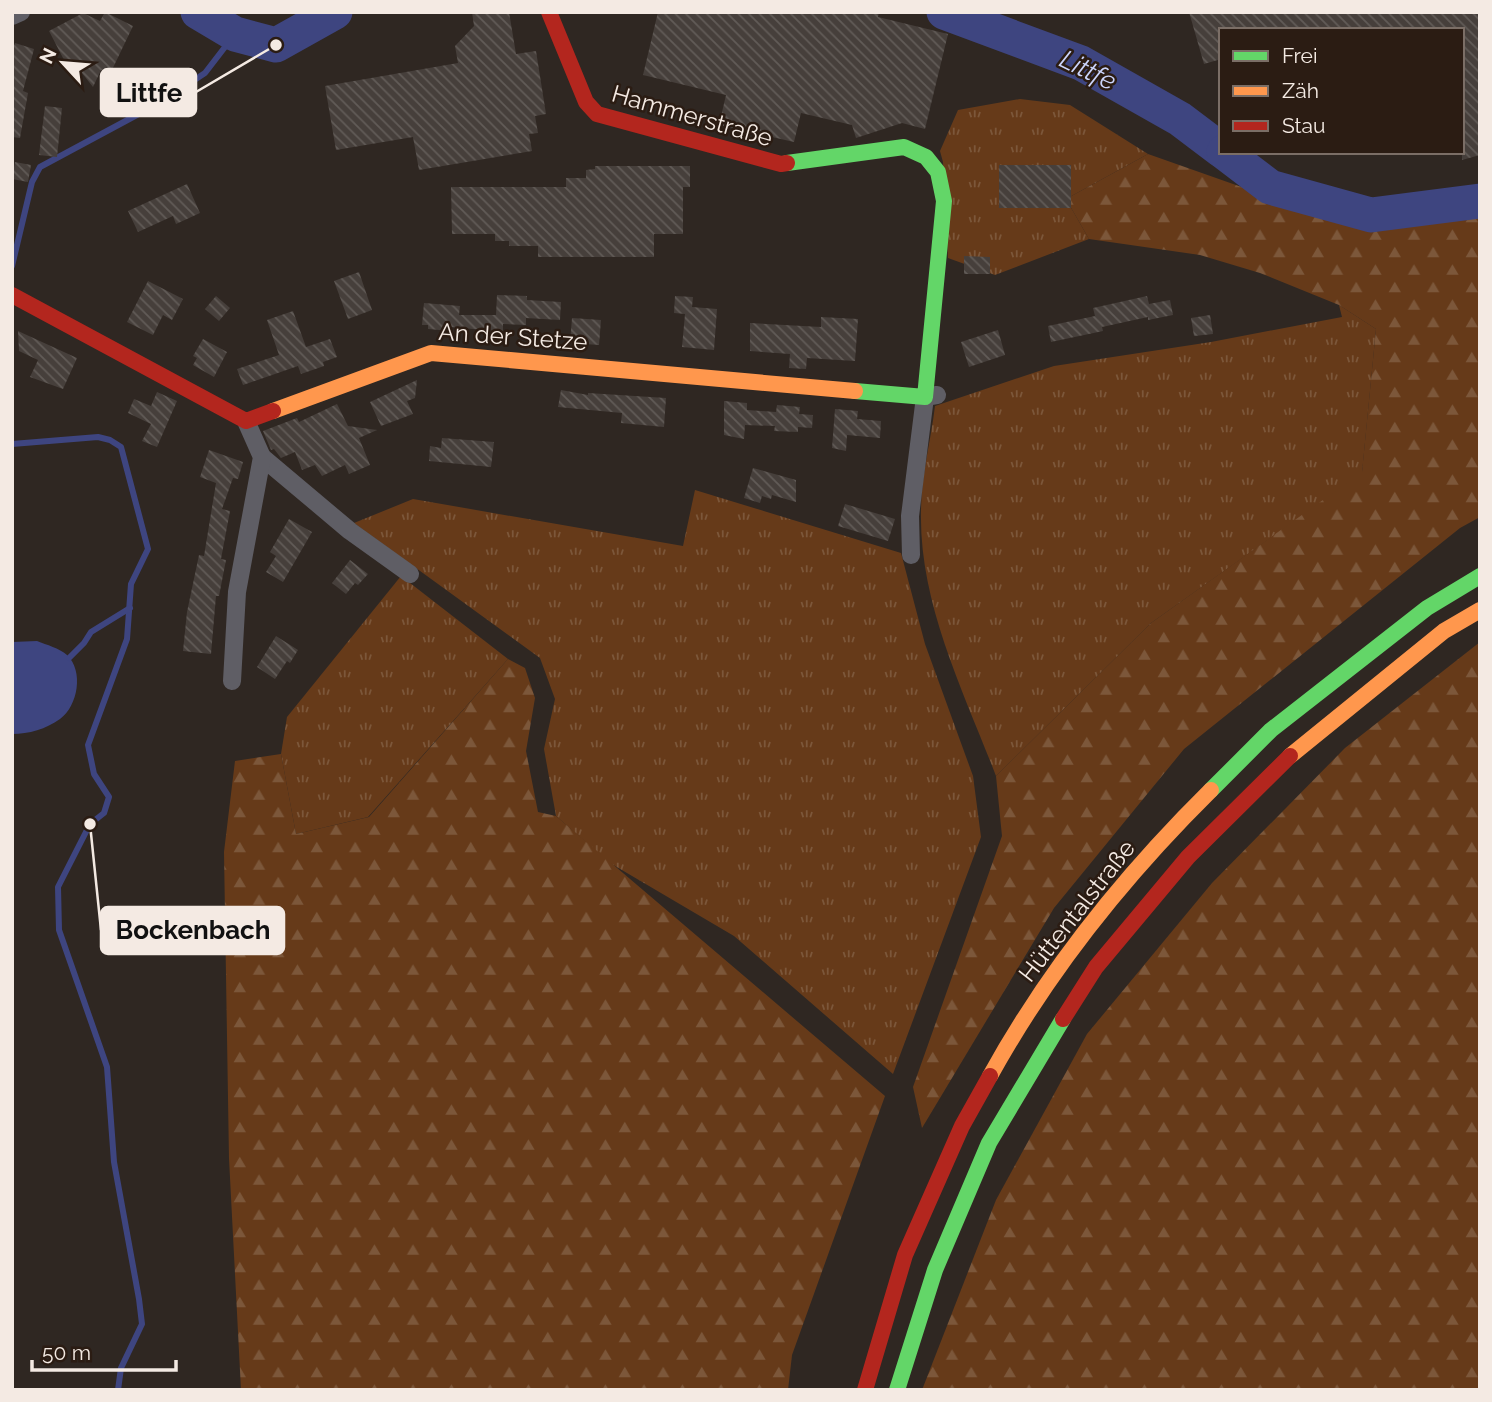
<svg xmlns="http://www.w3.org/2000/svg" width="1492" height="1402" font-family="Raleway,sans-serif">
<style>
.grass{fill:url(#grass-tufts)}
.forest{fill:url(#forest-firs)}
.water{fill:#3e4580}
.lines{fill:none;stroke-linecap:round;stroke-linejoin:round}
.stream{stroke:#3e4580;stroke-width:6}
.river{stroke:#3e4580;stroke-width:35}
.building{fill:url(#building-back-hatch)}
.street{stroke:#5f5e65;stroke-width:18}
.fast{stroke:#63d668;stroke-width:16}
.slow{stroke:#ff974d;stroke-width:16}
.jam{stroke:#b3261e;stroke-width:16}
.labels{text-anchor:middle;stroke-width:5;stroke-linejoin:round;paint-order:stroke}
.street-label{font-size:24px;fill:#f4eae3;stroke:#2b1c13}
.water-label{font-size:26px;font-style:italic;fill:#cbd4fb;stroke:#2b1c13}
.leader{fill:none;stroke:#f4eae3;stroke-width:2.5}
.callout-dot{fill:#f4eae3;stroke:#2b1c13;stroke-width:2.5}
.callout{fill:#f4eae3;stroke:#f4eae3;stroke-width:2.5}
.callout-label{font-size:26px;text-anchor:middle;font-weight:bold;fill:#111}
</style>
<defs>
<pattern id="grass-tufts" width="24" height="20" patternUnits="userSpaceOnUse" patternTransform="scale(1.75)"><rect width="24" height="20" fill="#663a19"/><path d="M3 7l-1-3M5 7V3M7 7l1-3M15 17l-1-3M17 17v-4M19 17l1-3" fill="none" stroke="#7c573a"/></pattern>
<pattern id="forest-firs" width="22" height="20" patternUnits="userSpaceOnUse" patternTransform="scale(1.75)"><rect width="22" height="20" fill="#663a19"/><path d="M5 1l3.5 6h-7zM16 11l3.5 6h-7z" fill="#7c573a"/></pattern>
<pattern id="building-back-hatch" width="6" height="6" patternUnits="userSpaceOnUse" patternTransform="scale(1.75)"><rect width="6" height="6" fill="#463f3b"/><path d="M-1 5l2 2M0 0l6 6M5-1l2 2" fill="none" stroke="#615b57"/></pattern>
</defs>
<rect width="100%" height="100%" fill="#2f2722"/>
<g class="grass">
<polygon points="1020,99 1070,105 1148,154 1066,199 1089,239 995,275 948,258 943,162 940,151 958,110"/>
<path d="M 1339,305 L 1376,329 L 1362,473 L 1151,623 L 996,776 C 964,692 919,604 921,511 C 921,477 931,440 935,406 L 1054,366 L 1211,342 L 1342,317 Z"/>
<polygon points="695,490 901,553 925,644 973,776 981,837 893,1074 734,936 610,863 556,816 544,749 555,699 540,658 354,523 413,499 683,546"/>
<polygon points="401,576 508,659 368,817 296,834 281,754 287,717"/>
</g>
<g class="forest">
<polygon points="1148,154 1301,208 1480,188 1480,517 1460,528 1184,749 1054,908 922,1128 913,1087 1002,836 996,776 1151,623 1362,472 1376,329 1339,305 1260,273 1200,255 1089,239 1066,199"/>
<polygon points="1480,642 1480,1390 922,1390 996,1200 1087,1034 1212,883 1345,748"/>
<polygon points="508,659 525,668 535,698 526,751 538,812 556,816 885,1096 792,1355 788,1390 241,1390 229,1158 224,852 235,761 281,754 296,834 369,817"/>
</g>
<path class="water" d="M 37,641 C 47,645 59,648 67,655 C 84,671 78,706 60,719 C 46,729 29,734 12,734 L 12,642 Z"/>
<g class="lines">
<g class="stream">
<polyline points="12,266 32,182 40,167 161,102 205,73 235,34"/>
<polyline points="12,444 98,437 110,440 121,447 148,549 131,584 127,639 88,745 94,774 109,797 104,813 90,824 58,887 59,930 107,1067 114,1162 139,1299 142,1324 121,1368 118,1390"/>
<polyline points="69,658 84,643 91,632 130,608"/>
</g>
<g class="river">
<polyline points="198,12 235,34 276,45 335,12"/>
<polyline points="944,12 1081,63 1180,119 1221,150"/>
<polyline points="1224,152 1270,187 1371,215 1480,201"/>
</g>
</g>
<g class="building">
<polygon points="105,12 133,26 110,74 101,70 93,87 74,63 69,67 63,58 49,31 83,13 100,21"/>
<polygon points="472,12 509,12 516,54 536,51 546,114 535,116 538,133 529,134 532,151 419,170 413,137 336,150 325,86 458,63 455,46 474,26"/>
<polygon points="658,12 879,12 878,17 948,34 925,129 902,123 856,138 852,125 801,113 794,142 719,125 726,95 643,75"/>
<polygon points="1189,12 1480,12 1480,155 1462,160 1462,30 1221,30 1221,59 1204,64"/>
<polygon points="15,43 34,49 23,91 28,93 20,138 12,137 12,51"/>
<polygon points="45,106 62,108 57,157 39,155"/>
<polygon points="15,162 31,165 28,182 12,179"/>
<rect x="999" y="165" width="72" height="43"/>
<polygon points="595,166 690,166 690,187 683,187 683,234 654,234 654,257 538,257 538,246 509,246 509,241 495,241 495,234 452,234 451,187 566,187 566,178 586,178 586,170 595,169"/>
<polygon points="187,184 200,213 176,224 173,216 138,232 128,211"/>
<polygon points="964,256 990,257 990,274 964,274"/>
<polygon points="359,272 372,310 348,319 334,281"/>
<polygon points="148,281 183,299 172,320 163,315 153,335 127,322"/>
<polygon points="497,295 527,296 527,300 561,302 560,320 526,318 526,325 503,324 503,342 484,341 484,330 451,327 451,331 428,329 428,325 422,325 424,303 460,306 459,315 496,315"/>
<polygon points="216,296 230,308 219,321 205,309"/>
<polygon points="675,296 693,297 692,307 717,309 714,350 682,347 685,314 674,313"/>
<polygon points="1147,296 1149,304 1170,300 1173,315 1148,320 1148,317 1102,327 1103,331 1051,342 1048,326 1095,316 1093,308"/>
<polygon points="293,311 306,347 330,339 337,357 323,362 324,366 301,374 298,366 243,385 237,369 279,355 267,320"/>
<polygon points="1210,315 1213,334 1194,336 1191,318"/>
<polygon points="821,317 858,319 855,361 807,358 806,369 789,368 790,354 750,351 750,323 821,327"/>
<polygon points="572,318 601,320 599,345 570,343"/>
<polygon points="998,330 1005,355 969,367 961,342"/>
<polygon points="18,331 77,358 63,389 30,377 38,360 19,351"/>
<polygon points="203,339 227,352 214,377 193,365 197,358 193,356"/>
<polygon points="417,380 415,398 407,401 413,414 381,426 370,402"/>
<polygon points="561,390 588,395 588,393 666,398 664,427 621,423 622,413 558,407"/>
<polygon points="157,392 177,401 157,447 142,441 151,424 128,413 134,399 151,406"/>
<polygon points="724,401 747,403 747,410 776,412 777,405 800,407 799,414 813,415 812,428 798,427 798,432 774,431 775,426 745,425 744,439 724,435"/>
<polygon points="337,404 348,426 377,430 359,438 370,465 349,474 345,465 322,476 315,465 302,470 295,452 281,458 274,449 271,450 263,431 297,418 299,422"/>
<polygon points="835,409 858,411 857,419 881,421 880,438 847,435 846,451 832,448"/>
<polygon points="442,438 494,442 491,467 429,461 430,446 441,448"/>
<polygon points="209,450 243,462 238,479 233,478 222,509 230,511 221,559 226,560 219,596 216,596 211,654 183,651 187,612 199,555 204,556 216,483 200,477"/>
<polygon points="753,468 796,480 796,502 772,495 771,499 762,496 760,503 744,498"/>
<polygon points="845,504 895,519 888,541 838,526"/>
<polygon points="289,519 312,532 283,582 266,572 276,556 270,552"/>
<polygon points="350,560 368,574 358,585 355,583 346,594 332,583"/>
<polygon points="276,636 298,650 290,663 287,661 275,679 257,667"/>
</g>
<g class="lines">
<g class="street">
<polyline points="12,16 21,12"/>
<polyline points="262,457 350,531 410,574"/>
<polyline points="911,555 910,516 925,397 937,395"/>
<polyline points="232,681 237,592 262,457 246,421"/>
</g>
<g class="fast">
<polyline points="787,163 904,147 926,157 938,172 944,201 925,397 855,391"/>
<polyline points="1211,790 1271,730 1427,608 1480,576"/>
<polyline points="897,1390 935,1270 989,1143 1063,1019"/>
</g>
<g class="slow">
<polyline points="273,411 431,353 855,391"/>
<polyline points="1290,756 1444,631 1480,610"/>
<path d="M 990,1076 C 1048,971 1126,874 1211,790"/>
</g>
<g class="jam">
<polyline points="549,12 586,102 597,114 781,164 787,163"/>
<polyline points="12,295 246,421 273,411"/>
<polyline points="1063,1019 1096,967 1188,857 1290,756"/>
<polyline points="865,1390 905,1255 962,1126 990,1076"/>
</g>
</g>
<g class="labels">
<g class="street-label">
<text transform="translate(692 116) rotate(16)" y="8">Hammerstraße</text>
<text transform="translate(513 337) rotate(4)" y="8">An der Stetze</text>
<text transform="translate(1077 911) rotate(-52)" y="8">Hüttentalstraße</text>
</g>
<g class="water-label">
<text transform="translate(1088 70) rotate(26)" y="9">Littfe</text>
</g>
</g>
<path class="leader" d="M276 45L196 92M90 824L101 930"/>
<g class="callout-dot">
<circle cx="276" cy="45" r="7"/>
<circle cx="90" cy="824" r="7"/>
</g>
<g class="callout">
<rect x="101" y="69" width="95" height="47" rx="7"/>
<rect x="101" y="907" width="183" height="47" rx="7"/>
</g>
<g class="callout-label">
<text x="149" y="102">Littfe</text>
<text x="193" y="939">Bockenbach</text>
</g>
<rect width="1492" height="1402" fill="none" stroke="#f4eae3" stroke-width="28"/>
<rect x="1219" y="28" width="245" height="126" fill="#2b1c13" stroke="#7b6e66" stroke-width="2"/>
<rect x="1233" y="51" width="35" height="10" fill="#63d668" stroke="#7b6e66" stroke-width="2"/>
<text x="1282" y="63" font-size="21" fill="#f4eae3">Frei</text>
<rect x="1233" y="86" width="35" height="10" fill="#ff974d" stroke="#7b6e66" stroke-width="2"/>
<text x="1282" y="98" font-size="21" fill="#f4eae3">Zäh</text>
<rect x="1233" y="121" width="35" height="10" fill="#b3261e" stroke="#7b6e66" stroke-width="2"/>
<text x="1282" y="133" font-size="21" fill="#f4eae3">Stau</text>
<g transform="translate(63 63) rotate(296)" stroke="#2b1c13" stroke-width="5" paint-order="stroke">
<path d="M0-5L12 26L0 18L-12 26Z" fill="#f4eae3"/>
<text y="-10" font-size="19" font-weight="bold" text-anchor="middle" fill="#f4eae3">N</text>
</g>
<path d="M32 1360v10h144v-10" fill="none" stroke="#f4eae3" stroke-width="3.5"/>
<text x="42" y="1360" font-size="21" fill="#f4eae3" stroke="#2b1c13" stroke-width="5" paint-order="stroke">50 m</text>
</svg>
